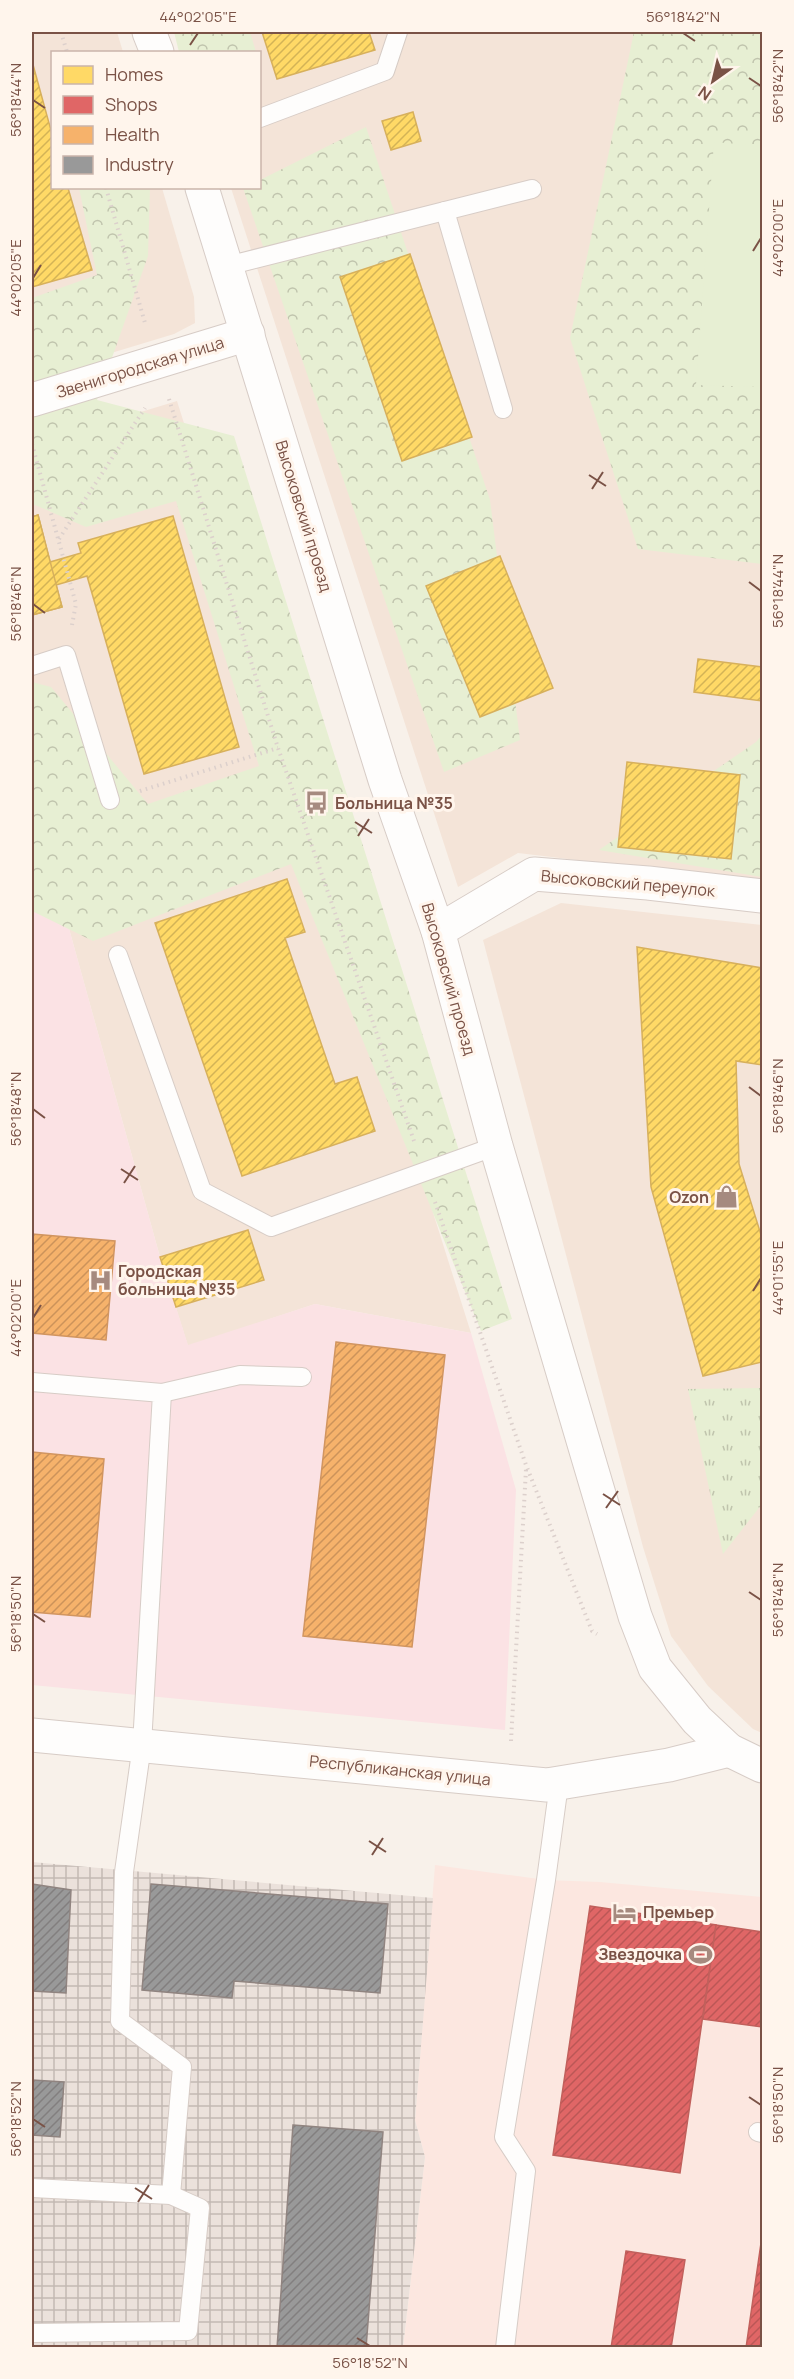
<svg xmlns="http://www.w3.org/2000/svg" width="794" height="2379" font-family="Manrope,sans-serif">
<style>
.residential{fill:#f4e4d8}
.commercial{fill:#fce7e0}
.industrial{fill:url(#industrial-grid)}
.medical{fill:#fbe2e4}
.grass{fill:url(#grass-tufts)}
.forest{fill:url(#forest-crowns)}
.green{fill:#e7efd3}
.homes{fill:url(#homes-hatch);stroke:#d7b05c;stroke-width:1.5}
.shops{fill:url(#shops-hatch);stroke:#c1605c;stroke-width:1.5}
.health{fill:url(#health-hatch);stroke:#d19560;stroke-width:1.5}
.industry{fill:url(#industry-hatch);stroke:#908480;stroke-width:1.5}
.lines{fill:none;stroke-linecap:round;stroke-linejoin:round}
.service-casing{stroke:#d7ccc6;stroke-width:20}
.minor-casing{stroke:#d7ccc6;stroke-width:35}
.tertiary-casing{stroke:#d7ccc6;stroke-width:35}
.path{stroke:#dcd0cc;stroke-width:4;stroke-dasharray:1.5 4.5;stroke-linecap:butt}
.service{stroke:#fefdfc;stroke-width:18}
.minor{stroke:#fefdfc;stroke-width:33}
.tertiary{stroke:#fefdfc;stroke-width:33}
.ticks{fill:none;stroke:#7a5246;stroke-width:2}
.labels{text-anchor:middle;stroke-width:6;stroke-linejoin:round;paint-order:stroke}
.street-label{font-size:16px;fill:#7a5246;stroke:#fff5ec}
.poi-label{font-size:16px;font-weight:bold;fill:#7a5246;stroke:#fff5ec;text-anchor:start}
.neatline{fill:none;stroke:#7a5246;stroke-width:2}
.ticks-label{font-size:15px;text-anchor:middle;fill:#7a5246}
</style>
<defs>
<pattern id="industrial-grid" width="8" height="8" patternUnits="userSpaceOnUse" patternTransform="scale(1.5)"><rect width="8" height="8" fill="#ebe1db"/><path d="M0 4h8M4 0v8" fill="none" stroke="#c3b9b3"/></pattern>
<pattern id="grass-tufts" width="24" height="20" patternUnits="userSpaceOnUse" patternTransform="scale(1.5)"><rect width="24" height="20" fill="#e7efd3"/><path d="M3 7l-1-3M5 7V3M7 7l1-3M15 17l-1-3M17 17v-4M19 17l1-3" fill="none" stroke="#c0c4ad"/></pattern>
<pattern id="forest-crowns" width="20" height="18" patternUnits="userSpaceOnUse" patternTransform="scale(1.5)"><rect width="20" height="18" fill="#e7efd3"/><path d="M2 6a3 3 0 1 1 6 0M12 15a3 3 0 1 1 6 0" fill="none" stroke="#c0c4ad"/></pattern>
<pattern id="homes-hatch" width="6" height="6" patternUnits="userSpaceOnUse" patternTransform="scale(1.5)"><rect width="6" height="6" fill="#ffd966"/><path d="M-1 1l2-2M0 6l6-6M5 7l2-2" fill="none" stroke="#d3b356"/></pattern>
<pattern id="shops-hatch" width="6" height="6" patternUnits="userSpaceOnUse" patternTransform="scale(1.5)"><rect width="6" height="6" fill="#e06666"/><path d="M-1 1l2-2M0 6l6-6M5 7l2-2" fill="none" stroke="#bb5756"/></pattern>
<pattern id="health-hatch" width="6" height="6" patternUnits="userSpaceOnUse" patternTransform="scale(1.5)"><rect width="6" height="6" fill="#f6b26b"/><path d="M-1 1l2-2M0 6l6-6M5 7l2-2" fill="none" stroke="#cc935a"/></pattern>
<pattern id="industry-hatch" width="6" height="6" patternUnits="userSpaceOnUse" patternTransform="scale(1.5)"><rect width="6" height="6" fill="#999"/><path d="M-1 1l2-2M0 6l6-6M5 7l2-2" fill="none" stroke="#827f7f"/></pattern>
</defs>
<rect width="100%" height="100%" fill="#f8f1ea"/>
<g class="residential">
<polygon points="32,32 117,32 123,52 52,52 52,188 162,188 194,297 195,323 174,334 32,377"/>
<polygon points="180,32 762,32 762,882 518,853 458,887 231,188 260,188 260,52 187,52"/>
<polygon points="177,401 471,1333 315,1304 188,1346 160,1257 32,795 32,445"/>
<polygon points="561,903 762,925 762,1733 753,1729 708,1686 671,1636 643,1547 483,940"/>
</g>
<polygon class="commercial" points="435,1865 546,1880 600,1882 762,1897 762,2347 403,2348 425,2157 415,2120"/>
<polygon class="industrial" points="32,1862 433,1898 415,2120 425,2157 403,2347 32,2348"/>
<polygon class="medical" points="32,795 160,1257 188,1345 315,1304 471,1333 516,1490 505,1730 32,1685"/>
<polygon class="grass" points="762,1388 762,1504 723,1554 688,1389"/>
<g class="forest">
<polygon points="174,32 250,32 256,52 179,52"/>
<polygon points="634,32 758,32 762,35 762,564 638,549 570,338"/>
<polygon points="366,127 490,500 520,740 444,772 243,188 260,188 260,180"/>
<polygon points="79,188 150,188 148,256 97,400 234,436 512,1319 481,1331 291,864 93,941 32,911 32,682 51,687 148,804 259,766 176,501 86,527 35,505 32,506 32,298 97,275"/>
<polygon points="762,735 762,877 599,850 756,742"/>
</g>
<polygon class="green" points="714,142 762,146 762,387 696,385"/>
<g class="homes">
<polygon points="262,32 369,32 375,50 277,79"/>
<polygon points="32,61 52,134 52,188 68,188 92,270 32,287"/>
<polygon points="413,112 421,141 391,150 382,121"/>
<polygon points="410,254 472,437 402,461 340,277"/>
<polygon points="38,515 50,562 81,553 78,543 173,516 239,747 144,774 87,576 56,585 62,607 32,615 32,517"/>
<polygon points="38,515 62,607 32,615 32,517"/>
<polygon points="500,556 553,688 480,717 426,586"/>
<polygon points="698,659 762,667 762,701 694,692"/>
<polygon points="627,762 740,775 731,859 618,847"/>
<polygon points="287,879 305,932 285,938 335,1084 357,1077 375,1131 242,1176 155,923"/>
<polygon points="637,947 762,968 762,1065 736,1061 739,1164 762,1238 762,1362 703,1376 651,1187"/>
<polygon points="248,1230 264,1280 176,1307 160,1257"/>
</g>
<g class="shops">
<polygon points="590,1906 716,1925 680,2173 553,2155"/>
<polygon points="716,1925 762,1932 762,2027 703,2019"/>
<polygon points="761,2243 762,2348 746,2348"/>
<polygon points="626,2251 685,2260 671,2348 611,2348"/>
</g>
<g class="health">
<polygon points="32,1234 115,1241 106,1340 32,1333"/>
<polygon points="336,1342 445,1355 412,1647 303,1636"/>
<polygon points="32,1452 104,1459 90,1617 32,1612"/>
</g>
<g class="industry">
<polygon points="32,1884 71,1890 66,1993 32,1991"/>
<polygon points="151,1884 388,1904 380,1993 234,1981 232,1998 142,1990"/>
<polygon points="32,2080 64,2082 60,2137 32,2135"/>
<polygon points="293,2125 383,2132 366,2348 277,2348"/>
</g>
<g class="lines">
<defs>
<g id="service">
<polyline points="260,118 385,71 398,32"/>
<polyline points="445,211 503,409"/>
<polyline points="227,266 532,189"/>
<polyline points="32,666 66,655 110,800"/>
<polyline points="118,955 202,1191 271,1227 496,1146"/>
<polyline points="32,1382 162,1393 142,1745 124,1872 120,2021 182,2067 171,2195"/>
<polyline points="162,1393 240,1375 302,1377"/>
<polyline points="758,2132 762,2133"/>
<polyline points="32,2188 171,2195 200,2208 188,2331 32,2333"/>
<polyline points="505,2348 526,2171 504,2137 546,1880 559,1784"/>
</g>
<g id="minor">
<polyline points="32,400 248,334"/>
<polyline points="438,931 534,874 648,883 762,896"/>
<polyline points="32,1735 547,1785 669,1765 729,1750"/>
</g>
<g id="tertiary">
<polyline points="149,32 157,52"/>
<polyline points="202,188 385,780 438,931 496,1146 635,1616 655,1668 697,1720 729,1750 762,1766"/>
</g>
</defs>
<use href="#service" class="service-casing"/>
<use href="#minor" class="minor-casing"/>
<use href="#tertiary" class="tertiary-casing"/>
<g class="path">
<polyline points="61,32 67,52"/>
<polyline points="106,188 145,323"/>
<polyline points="169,399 278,748 414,1141"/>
<polyline points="32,444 76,604 72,625"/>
<polyline points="59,539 145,408"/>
<polyline points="140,791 278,748"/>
<polyline points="435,1202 526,1465 592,1631 597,1634"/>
<polyline points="511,1741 526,1469"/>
</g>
<use href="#service" class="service"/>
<use href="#minor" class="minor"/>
<use href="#tertiary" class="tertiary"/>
</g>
<path class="ticks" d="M 683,33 L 695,41M 190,45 L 198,33M 749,78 L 761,86M 33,100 L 45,108M 753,251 L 761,238M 33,278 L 41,265M 589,475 L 606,486M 592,489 L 603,472M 749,582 L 761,591M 33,604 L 45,613M 355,822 L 372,833M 358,836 L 369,819M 749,1087 L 761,1096M 33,1109 L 45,1118M 121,1169 L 138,1180M 124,1183 L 135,1166M 753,1291 L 761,1278M 33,1318 L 41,1305M 603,1494 L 620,1505M 606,1508 L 618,1491M 749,1592 L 761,1600M 33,1614 L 45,1622M 369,1841 L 386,1852M 372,1855 L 383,1838M 749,2097 L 761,2105M 33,2119 L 45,2127M 135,2188 L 152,2199M 138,2202 L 149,2185M 357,2338 L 370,2346"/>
<defs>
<symbol id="bus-bare" viewBox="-9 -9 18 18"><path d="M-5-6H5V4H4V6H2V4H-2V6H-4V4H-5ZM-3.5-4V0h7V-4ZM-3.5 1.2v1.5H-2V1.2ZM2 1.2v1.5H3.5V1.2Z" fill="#a68a7f" stroke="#fff5ec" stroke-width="2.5" paint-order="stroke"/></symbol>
<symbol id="shop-bare" viewBox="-9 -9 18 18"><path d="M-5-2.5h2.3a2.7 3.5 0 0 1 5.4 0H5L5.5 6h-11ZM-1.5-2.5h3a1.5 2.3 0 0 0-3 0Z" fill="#a68a7f" stroke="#fff5ec" stroke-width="2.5" paint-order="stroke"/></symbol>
<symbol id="hospital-bare" viewBox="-9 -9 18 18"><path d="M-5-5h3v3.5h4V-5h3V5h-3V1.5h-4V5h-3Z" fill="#a68a7f" stroke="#fff5ec" stroke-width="2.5" paint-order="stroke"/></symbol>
<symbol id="hotel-bare" viewBox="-9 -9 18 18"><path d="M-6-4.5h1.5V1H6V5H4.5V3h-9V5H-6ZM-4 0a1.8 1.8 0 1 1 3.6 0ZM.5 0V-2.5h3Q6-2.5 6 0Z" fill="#a68a7f" stroke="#fff5ec" stroke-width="2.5" paint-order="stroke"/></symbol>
<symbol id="stadium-bare" viewBox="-9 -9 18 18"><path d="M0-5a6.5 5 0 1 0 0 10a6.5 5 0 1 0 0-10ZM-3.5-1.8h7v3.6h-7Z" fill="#a68a7f" stroke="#fff5ec" stroke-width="2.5" paint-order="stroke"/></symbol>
</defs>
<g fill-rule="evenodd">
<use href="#bus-bare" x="300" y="786" width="33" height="33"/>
<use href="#shop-bare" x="710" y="1180" width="33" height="33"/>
<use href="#hospital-bare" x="84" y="1264" width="33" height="33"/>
<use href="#hotel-bare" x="608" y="1896" width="33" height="33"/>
<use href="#stadium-bare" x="684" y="1938" width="33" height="33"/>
</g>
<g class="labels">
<g class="street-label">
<text transform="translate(140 367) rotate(-17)" y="6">Звенигородская улица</text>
<text transform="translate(304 516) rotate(73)" y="6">Высоковский проезд</text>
<text transform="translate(628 883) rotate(5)" y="6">Высоковский переулок</text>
<text transform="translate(449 979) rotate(74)" y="6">Высоковский проезд</text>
<text transform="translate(400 1770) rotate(6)" y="6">Республиканская улица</text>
</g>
<g class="poi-label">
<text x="335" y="809">Больница №35</text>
<text x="709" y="1203" text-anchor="end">Ozon</text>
<text x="118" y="1277">Городская<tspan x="118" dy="18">больница №35</tspan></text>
<text x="643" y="1918">Премьер</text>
<text x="682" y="1960" text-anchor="end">Звездочка</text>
</g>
</g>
<rect width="794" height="2379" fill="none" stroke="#fff5ec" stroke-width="66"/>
<rect x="51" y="51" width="210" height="138" fill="#fff5ec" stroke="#cab4aa" stroke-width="1.5"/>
<rect x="63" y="66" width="30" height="18" fill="#ffd966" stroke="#cab4aa" stroke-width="1.5"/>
<text x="105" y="81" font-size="18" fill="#7a5246">Homes</text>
<rect x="63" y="96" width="30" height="18" fill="#e06666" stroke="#cab4aa" stroke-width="1.5"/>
<text x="105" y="111" font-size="18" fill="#7a5246">Shops</text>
<rect x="63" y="126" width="30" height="18" fill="#f6b26b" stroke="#cab4aa" stroke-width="1.5"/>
<text x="105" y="141" font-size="18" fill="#7a5246">Health</text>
<rect x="63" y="156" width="30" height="18" fill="#999999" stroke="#cab4aa" stroke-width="1.5"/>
<text x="105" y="171" font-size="18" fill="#7a5246">Industry</text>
<g transform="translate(713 81) rotate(214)" stroke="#fff5ec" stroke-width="4.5" paint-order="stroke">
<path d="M0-4.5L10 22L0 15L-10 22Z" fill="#7a5246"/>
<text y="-9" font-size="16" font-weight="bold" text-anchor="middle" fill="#7a5246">N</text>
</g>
<rect x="33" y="33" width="728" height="2313" class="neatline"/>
<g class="ticks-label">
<text x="198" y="22">44°02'05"E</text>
<text x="683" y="22">56°18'42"N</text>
<text transform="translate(778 86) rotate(-90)" y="5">56°18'42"N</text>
<text transform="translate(16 100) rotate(-90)" y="5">56°18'44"N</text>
<text transform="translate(778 238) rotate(-90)" y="5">44°02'00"E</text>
<text transform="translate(16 278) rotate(-90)" y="5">44°02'05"E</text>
<text transform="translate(778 591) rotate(-90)" y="5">56°18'44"N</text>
<text transform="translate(16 604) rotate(-90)" y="5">56°18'46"N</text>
<text transform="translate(778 1096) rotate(-90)" y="5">56°18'46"N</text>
<text transform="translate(16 1109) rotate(-90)" y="5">56°18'48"N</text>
<text transform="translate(778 1278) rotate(-90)" y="5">44°01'55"E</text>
<text transform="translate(16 1318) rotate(-90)" y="5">44°02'00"E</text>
<text transform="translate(778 1600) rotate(-90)" y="5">56°18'48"N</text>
<text transform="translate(16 1614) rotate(-90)" y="5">56°18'50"N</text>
<text transform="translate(778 2105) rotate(-90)" y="5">56°18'50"N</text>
<text transform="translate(16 2119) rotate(-90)" y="5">56°18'52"N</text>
<text x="370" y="2368">56°18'52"N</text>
</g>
</svg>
